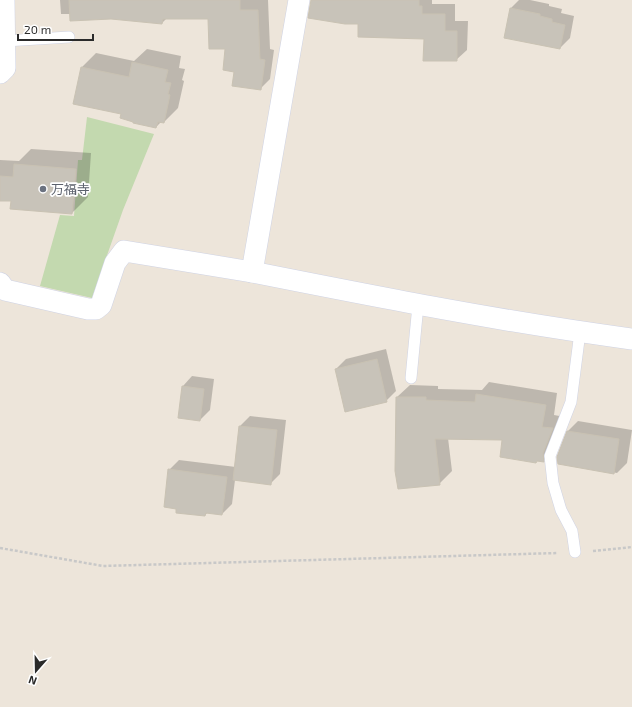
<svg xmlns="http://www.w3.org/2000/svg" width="632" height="707" font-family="'Exo 2','Noto Sans JP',sans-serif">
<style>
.cemetery{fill:#c3d9af}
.shadow{fill:#0003}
.building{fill:#c8c3b9;stroke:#c9c2b3}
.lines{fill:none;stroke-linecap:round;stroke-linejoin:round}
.lane-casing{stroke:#cfd3e4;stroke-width:12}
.street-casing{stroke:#cfd3e4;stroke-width:22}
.path{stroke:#c8c8c8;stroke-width:2.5;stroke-dasharray:3 2;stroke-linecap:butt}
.lane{stroke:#fff;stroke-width:11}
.street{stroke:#fff;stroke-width:21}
.worship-dot{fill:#6b7280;stroke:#fff;stroke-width:1.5}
.labels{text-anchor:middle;stroke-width:3.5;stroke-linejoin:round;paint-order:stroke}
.worship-label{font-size:13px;fill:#5b616d;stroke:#fff;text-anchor:start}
</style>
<rect width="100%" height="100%" fill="#ede5da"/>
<polygon class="cemetery" points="87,117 154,134 123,210 92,298 40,286 60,215 74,216 78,160 82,160"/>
<g class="shadow">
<polygon points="60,0 268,0 270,49 274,50 270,79 260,89 235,71 227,48 209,13 167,18 162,23 71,14 61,14"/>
<polygon points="312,0 432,0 432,4 455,4 455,21 468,21 467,50 456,60 425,38 359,23"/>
<polygon points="519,0 530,0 549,4 549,6 562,9 561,13 574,16 570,38 560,48 505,37 511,8"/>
<polygon points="147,49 181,56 179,68 185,69 182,80 184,81 178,108 164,122 161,122 156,127 122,114 82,67 96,53 134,61"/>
<polygon points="31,149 91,153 88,197 72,213 12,200 0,200 0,160 19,161"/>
<polygon points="386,349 396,391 386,401 336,369 346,359"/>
<polygon points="192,376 214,379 210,410 200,420 183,386"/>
<polygon points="489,382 557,393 554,415 565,417 555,449 543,461 504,439 448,438 452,471 439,484 397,397 410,385 438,386 438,389 482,390"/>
<polygon points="250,416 286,420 280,474 270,484 235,480 232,504 222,514 208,512 205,515 169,470 179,460 236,467 240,426"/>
<polygon points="578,421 632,430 627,463 617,473 559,463 568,431"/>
</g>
<g class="building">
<polygon points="69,0 240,0 240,10 258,10 260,59 265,60 261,90 232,86 234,72 223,70 225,49 209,49 208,19 163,19 162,24 111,19 70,21"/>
<polygon points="311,0 419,0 419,6 422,6 422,14 445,14 445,31 457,31 457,61 423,61 424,39 358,37 358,24 345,24 308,18"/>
<polygon points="510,8 540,14 540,16 552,19 552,22 565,25 560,49 504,38"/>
<polygon points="132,62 168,70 165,82 171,83 168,94 170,95 164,123 158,122 156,128 133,123 133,122 120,118 121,114 73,104 81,67 129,77"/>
<polygon points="14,164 76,169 72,214 10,209 11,201 0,201 0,176 13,177"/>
<polygon points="377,359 387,402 345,412 335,369"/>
<polygon points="182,386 204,389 200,421 178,418"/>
<polygon points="476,394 546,405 542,427 553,428 543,453 544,462 537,461 536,463 500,457 502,440 435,439 440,485 398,489 395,471 396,397 426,397 426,400 475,402"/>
<polygon points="239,426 277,430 271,485 233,480"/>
<polygon points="567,431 619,439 614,474 558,464 557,457"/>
<polygon points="168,469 227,477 222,515 206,513 205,516 176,513 176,509 164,507"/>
</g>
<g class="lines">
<defs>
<g id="lane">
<polyline points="5,41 69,37"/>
<polyline points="411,378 418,305"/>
<polyline points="575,552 572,531 561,510 553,483 550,456 571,402 580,332"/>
</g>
<g id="street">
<polyline points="0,73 5,68 4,0"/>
<path d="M 252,272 C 378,297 504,322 632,339"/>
<polyline points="0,283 5,290 88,309 96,309 101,305 115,263 124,251 252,272 299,0"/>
</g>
</defs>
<use href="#lane" class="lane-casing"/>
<use href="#street" class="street-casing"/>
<g class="path">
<polyline points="0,548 103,566 558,553"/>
<polyline points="593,551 632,547"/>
</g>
<use href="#lane" class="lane"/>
<use href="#street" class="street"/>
</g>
<circle class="worship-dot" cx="43" cy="189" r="4"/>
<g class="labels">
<g class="worship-label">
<text x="51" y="194">万福寺</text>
</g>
</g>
<g transform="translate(36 671) rotate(200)" stroke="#ffffff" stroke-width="3" paint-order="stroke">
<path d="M0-3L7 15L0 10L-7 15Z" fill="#2a2a2a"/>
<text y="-6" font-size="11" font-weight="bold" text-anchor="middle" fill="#2a2a2a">N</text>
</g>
<path d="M18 34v6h75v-6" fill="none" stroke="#2a2a2a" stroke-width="2"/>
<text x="24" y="34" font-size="12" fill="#2a2a2a" stroke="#ffffff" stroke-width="3" paint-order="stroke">20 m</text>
</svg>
